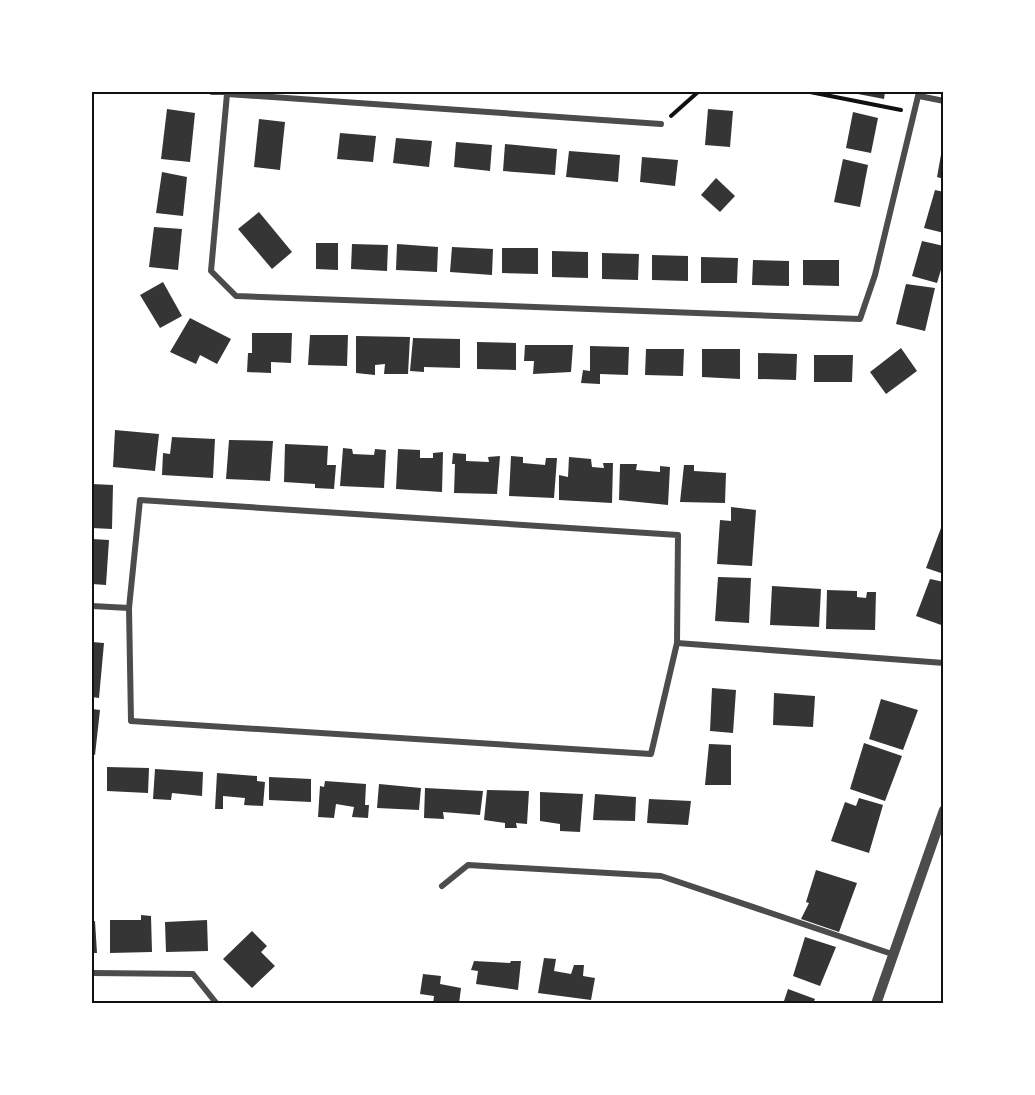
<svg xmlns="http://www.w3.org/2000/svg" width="1035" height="1095" font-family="Signika,sans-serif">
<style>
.building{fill:#353535}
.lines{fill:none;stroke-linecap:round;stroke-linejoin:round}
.path{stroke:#111;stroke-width:4}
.minor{stroke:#4c4c4c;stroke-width:6}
.tertiary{stroke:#4c4c4c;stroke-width:10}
.neatline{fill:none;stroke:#111;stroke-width:2}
</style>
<rect width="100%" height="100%" fill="#fff"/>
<g class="building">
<polygon points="859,92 885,92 884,99 858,94"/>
<polygon points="167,109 195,113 190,162 161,159"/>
<polygon points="708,109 733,111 730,147 705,145"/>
<polygon points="853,112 878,118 871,153 846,148"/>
<polygon points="259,119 285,122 280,170 254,167"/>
<polygon points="340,133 376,136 373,162 337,159"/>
<polygon points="396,138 432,141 429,167 393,163"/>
<polygon points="456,142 492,145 490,171 454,167"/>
<polygon points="505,144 557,149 555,175 503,171"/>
<polygon points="942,149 944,150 944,179 937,177"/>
<polygon points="569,151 620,155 618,182 566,177"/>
<polygon points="642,157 678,160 675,186 640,182"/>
<polygon points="843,159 868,165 860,207 834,202"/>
<polygon points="162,172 187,177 183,216 156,213"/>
<polygon points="716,178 735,196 720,212 701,195"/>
<polygon points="935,190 944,192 944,233 924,228"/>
<polygon points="259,212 292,252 272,269 238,229"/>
<polygon points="154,227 182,229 178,270 149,267"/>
<polygon points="922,241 944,246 944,260 937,283 912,276"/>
<polygon points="316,243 338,243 338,270 316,269"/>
<polygon points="352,244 388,245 387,271 351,269"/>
<polygon points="397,244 438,247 437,272 396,270"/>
<polygon points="452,247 493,249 492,275 450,272"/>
<polygon points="502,248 538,248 538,274 502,273"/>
<polygon points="552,251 588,252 588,278 552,277"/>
<polygon points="602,253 639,254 638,280 602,279"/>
<polygon points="652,255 688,256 688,281 652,280"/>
<polygon points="701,257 738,258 737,283 701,283"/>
<polygon points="753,260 789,261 789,286 752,285"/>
<polygon points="803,260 839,260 839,286 803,285"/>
<polygon points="163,282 182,316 160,328 140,295"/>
<polygon points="906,284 935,288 925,331 896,324"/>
<polygon points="190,318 231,339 217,364 200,355 196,364 170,352"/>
<polygon points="252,333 292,333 291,363 271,362 271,373 247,372 248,353 252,353"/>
<polygon points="310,335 348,335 347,366 308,365"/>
<polygon points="356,336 410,337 408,374 384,374 385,364 375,365 375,375 356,373"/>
<polygon points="413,338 460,339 460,368 424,367 424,372 410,371"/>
<polygon points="477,342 516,343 516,370 477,369"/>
<polygon points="525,345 573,345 571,372 533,374 534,361 524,361"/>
<polygon points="590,346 629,347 628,375 600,374 600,384 581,383 583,370 590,371"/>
<polygon points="901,348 917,371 886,394 870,372"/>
<polygon points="646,349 684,349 683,376 645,375"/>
<polygon points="702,349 740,349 740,379 702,377"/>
<polygon points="758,353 797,354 796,380 758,379"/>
<polygon points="814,355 853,355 852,382 814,382"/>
<polygon points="115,430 159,434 155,471 113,467"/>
<polygon points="172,437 215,439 213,478 162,475 163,453 170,454"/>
<polygon points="229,440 273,441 270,481 226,479"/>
<polygon points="285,444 328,446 327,465 336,465 334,489 315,488 315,484 284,482"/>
<polygon points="343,448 352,449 353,454 374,455 375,449 386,450 384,488 340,486"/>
<polygon points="398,449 420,450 420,458 433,458 433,453 443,452 442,492 396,489"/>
<polygon points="453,453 466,454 466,461 489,462 488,457 500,456 497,494 454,493 455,464 452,464"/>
<polygon points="511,456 523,457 523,463 545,465 546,458 557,458 554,498 509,496"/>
<polygon points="569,457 591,459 592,467 604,468 603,463 613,463 612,503 559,500 559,475 568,477"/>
<polygon points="620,464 637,464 636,470 660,472 660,466 670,467 668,505 619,500"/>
<polygon points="684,465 694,465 694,471 726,473 725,503 680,502"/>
<polygon points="92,484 113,485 112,529 92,528"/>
<polygon points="731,507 756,510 752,566 717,564 720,520 731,521"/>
<polygon points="944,520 944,574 926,568"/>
<polygon points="92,539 109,540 106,585 92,584"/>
<polygon points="718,577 751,578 749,623 715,621"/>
<polygon points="930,579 944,582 944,626 916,616"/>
<polygon points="772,586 821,589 819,627 770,625"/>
<polygon points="827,590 857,591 857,597 866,598 867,592 876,592 875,630 826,629"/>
<polygon points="92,642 104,643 99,698 92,697"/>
<polygon points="712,688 736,690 733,733 710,731"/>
<polygon points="774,693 815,696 813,727 773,725"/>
<polygon points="881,699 918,710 903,750 869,739"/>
<polygon points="92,709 100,710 95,755 92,754"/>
<polygon points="864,743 902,756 885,801 850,789"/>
<polygon points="709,744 731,745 731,785 705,785"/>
<polygon points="107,767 149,768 148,793 107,791"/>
<polygon points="155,769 203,772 202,796 172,793 171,800 153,799"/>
<polygon points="217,773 257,776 257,781 265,782 263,806 244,805 245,798 223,796 223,809 215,809"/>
<polygon points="269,777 311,779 311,802 269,800"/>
<polygon points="325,781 366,784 365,805 369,805 368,818 352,817 354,807 336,804 334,818 318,817 320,786 324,787"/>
<polygon points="379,784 421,788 419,810 377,808"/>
<polygon points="425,788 483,791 480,815 443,812 444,819 424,818"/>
<polygon points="487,790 529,791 527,824 516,823 517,828 505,828 505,823 484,820"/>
<polygon points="540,792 583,794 580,832 560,831 560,824 540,821"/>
<polygon points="595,794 636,797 635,821 593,820"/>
<polygon points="859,798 883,805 869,853 831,841 845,802 856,806"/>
<polygon points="649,799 691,801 688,825 647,823"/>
<polygon points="816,870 857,883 839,932 801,919 809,903 806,902"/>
<polygon points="141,915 151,916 152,952 110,953 110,920 141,920"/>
<polygon points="207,920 208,951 166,952 165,922"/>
<polygon points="95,921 97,953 92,953 92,922"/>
<polygon points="252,931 267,946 261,952 275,966 252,988 223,959"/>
<polygon points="805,937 836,947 820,986 793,976"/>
<polygon points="544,958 556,959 554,971 571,974 574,965 584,965 583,976 595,978 591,1000 538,993"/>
<polygon points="474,961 510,963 511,961 521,961 518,990 476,984 478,971 471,970"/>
<polygon points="423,974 441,976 440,984 461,988 459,1004 433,1004 434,996 420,994"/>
<polygon points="788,989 815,999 813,1004 783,1004"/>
</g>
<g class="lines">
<g class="path">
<polyline points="810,92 901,110"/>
<polyline points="671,116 698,92"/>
</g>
<g class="minor">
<polyline points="212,92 228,92"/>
<polyline points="919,96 944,101"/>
<polyline points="661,124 227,94 211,271 236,296 860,319 875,275 919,92"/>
<polygon points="140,500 678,535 677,643 651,754 131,721 129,608"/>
<polyline points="92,606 129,608"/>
<polyline points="677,643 944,663"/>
<polyline points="442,886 468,865 661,876 892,954"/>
<polyline points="92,973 193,974 217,1004"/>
</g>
<polyline class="tertiary" points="876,1004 944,810"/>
</g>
<rect width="1035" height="1095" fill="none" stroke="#ffffff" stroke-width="186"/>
<rect x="93" y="93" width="849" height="909" class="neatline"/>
</svg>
